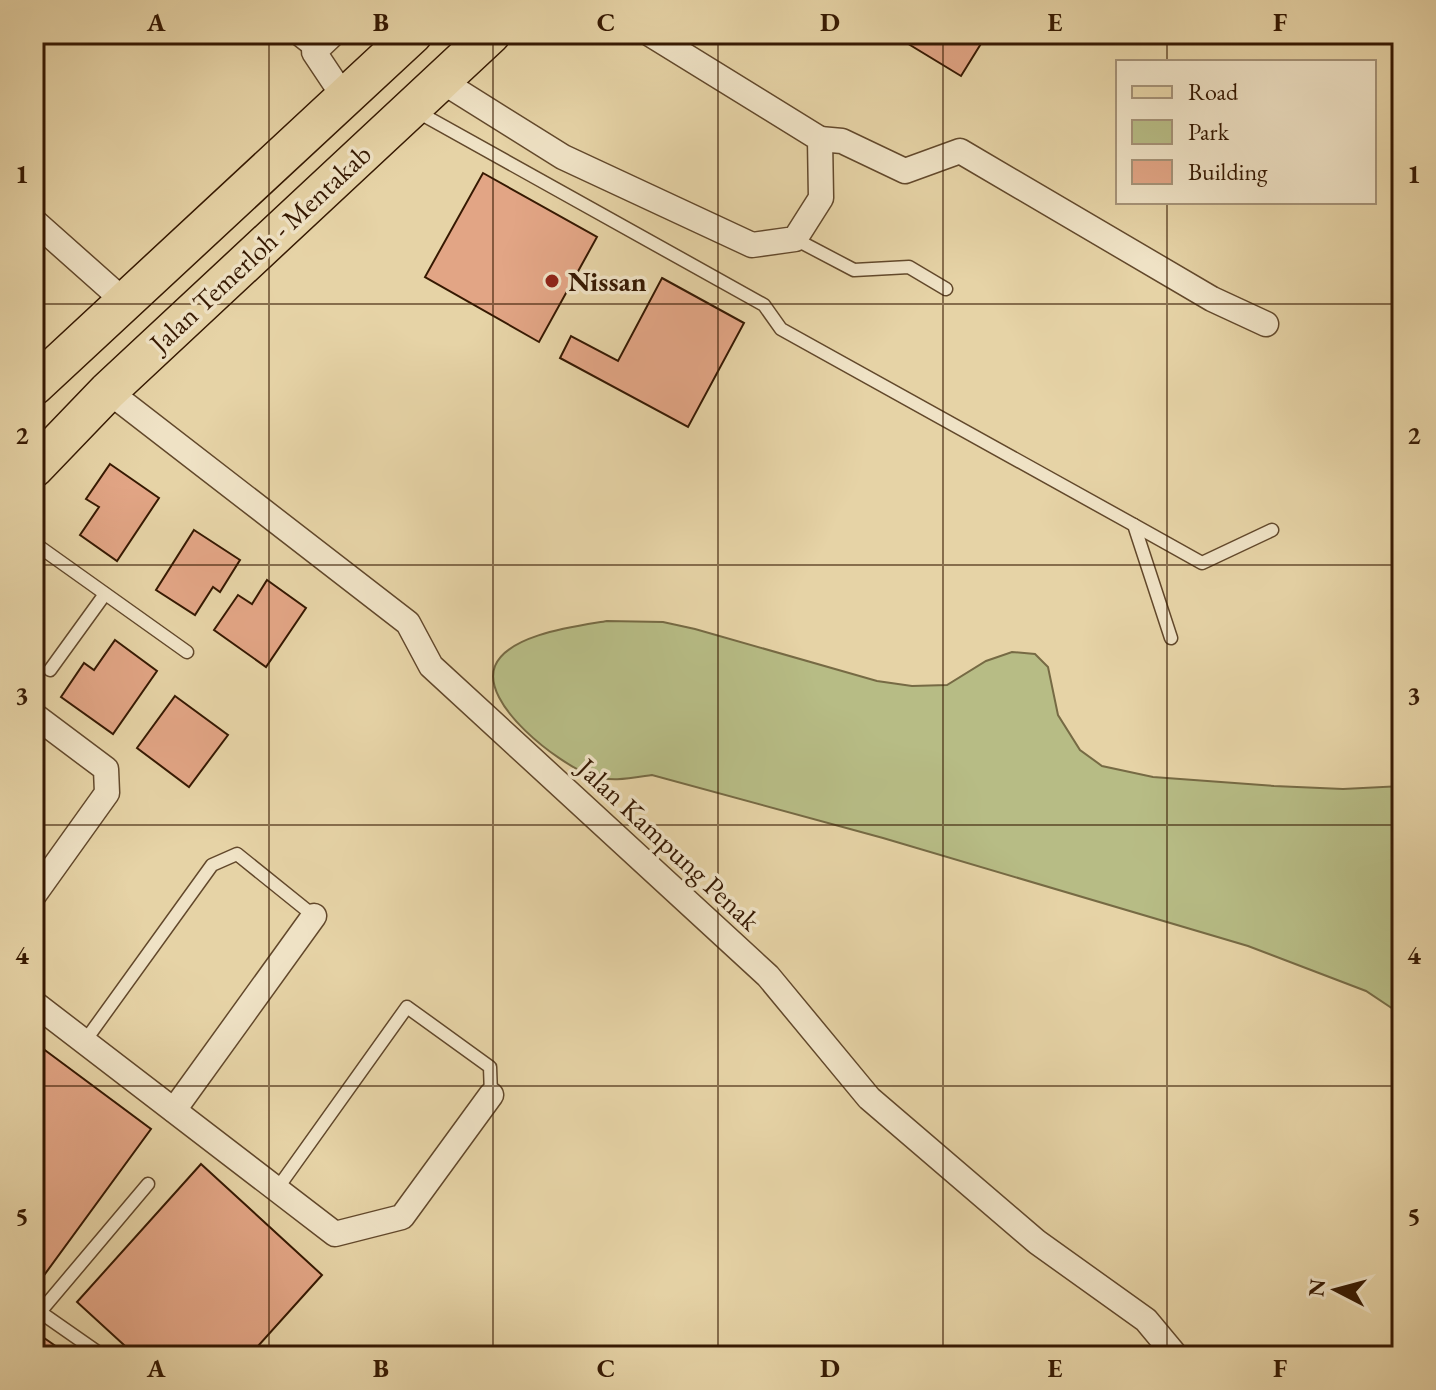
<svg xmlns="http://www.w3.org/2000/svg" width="1436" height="1390" font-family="'EB Garamond',serif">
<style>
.green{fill:#b7bc85;stroke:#766a44;stroke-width:2}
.building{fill:#e2a585;stroke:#361902;stroke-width:2}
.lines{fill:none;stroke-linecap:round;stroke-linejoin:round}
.lane-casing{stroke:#62482b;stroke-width:15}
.street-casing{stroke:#62482b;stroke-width:27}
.primary-casing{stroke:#361902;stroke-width:41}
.lane{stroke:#efe2c5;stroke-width:12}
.street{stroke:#efe2c5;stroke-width:24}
.primary{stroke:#e6d3a6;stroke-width:38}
.grid{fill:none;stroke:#361902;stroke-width:2;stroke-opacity:0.55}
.poi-dot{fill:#8f2418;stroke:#efe2c5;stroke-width:3}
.labels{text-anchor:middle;stroke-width:7;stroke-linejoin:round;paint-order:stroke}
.street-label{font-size:28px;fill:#361902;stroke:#efe2c5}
.poi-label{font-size:28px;font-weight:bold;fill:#361902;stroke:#efe2c5;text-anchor:start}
.neatline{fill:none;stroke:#361902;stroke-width:3}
.grid-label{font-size:26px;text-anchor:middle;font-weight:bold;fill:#361902}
</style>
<rect width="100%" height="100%" fill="#e6d3a6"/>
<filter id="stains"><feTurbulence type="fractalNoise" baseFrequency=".0025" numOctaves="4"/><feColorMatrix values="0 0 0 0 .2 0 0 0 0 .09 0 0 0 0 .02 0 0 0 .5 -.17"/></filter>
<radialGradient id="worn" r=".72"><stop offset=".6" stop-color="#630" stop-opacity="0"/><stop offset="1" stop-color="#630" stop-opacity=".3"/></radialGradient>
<path class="green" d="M 607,621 L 663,622 L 695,629 L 877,681 L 912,686 L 947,685 L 986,661 L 1012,652 L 1035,654 L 1048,667 L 1058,715 L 1080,750 L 1102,766 L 1153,777 L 1274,786 L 1343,789 L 1402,786 L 1402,1015 L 1366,991 L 1248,946 L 883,838 L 652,775 C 632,778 610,783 590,775 C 559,764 480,704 495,666 C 508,634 578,626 607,621 Z"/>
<g class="building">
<polygon points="892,34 987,34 961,76"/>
<polygon points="483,173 597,237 539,342 425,277"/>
<polygon points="662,278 744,323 688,427 560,358 571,336 618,361"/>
<polygon points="110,464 159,498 117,561 80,535 99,507 86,499"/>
<polygon points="194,530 240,560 220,592 213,587 195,615 156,590"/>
<polygon points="267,580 306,608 266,667 214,630 238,595 252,604"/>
<polygon points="115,640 157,671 113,734 61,697 84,663 94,670"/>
<polygon points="175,696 228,735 189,787 137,748"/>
<polygon points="34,1042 151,1129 34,1289"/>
<polygon points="201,1164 322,1275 249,1356 136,1356 77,1302"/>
<polygon points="34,1331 70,1356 34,1356"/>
</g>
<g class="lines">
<defs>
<g id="lane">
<polyline points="291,34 314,52"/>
<polyline points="416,111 764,305 781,329 1134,525 1171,638"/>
<polyline points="795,239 854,270 909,267 946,289"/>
<polyline points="1134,525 1202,563 1272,530"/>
<polyline points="34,543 187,652"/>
<polyline points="50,670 105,594"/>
<polyline points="85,1041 212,865 237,854 314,916"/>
<polyline points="277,1189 407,1007 490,1067 491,1095"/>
<polyline points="34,1307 40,1312 148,1184"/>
<polyline points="40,1312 103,1356"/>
</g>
<g id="street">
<polyline points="333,34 314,52 344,97"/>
<polyline points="440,80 563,157 752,245 795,239 821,198 820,139 650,34"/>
<polyline points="820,139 842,141 905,171 960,151 1212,299 1266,324"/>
<polyline points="34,221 124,301"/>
<polyline points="108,391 408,623 431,666 768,976 869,1098 1037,1242 1146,1320 1176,1356"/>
<polyline points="34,715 106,769 107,793 34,895"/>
<polyline points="34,1003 335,1234 402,1217 491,1095"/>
<polyline points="174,1110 314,916"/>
</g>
<g id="primary">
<polyline points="34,386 413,34"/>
<polyline points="34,468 108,391 491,34"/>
</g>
</defs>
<use href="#lane" class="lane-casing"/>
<use href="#street" class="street-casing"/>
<use href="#primary" class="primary-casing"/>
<use href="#lane" class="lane"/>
<use href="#street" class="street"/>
<use href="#primary" class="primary"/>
</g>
<path class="grid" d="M 269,34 L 269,1356M 493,34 L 493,1356M 718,34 L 718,1356M 943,34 L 943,1356M 1167,34 L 1167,62M 1167,202 L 1167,1356M 34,304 L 1402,304M 34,565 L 1402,565M 34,825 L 1402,825M 34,1086 L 1402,1086"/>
<circle class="poi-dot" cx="552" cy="281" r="8"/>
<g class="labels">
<g class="street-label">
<text transform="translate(260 248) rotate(-43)" y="10">Jalan Temerloh - Mentakab</text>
<text transform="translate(669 844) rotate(43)" y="10">Jalan Kampung Penak</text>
</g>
<g class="poi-label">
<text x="568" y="291">Nissan</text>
</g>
</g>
<rect width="1436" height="1390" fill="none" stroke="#e6d3a6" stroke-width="88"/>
<rect x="1116" y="60" width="260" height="144" fill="#efe2c5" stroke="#a59277" stroke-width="2"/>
<rect x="1132" y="86" width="40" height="12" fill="#e6d3a6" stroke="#a59277" stroke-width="2"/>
<text x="1188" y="100" font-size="24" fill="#361902">Road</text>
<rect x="1132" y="120" width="40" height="24" fill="#b7bc85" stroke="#a59277" stroke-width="2"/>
<text x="1188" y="140" font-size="24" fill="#361902">Park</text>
<rect x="1132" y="160" width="40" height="24" fill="#e2a585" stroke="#a59277" stroke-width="2"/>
<text x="1188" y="180" font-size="24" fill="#361902">Building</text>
<g transform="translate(1336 1290) rotate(276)" stroke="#efe2c5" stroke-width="6" paint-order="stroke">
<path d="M0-6L14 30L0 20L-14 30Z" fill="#361902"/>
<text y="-12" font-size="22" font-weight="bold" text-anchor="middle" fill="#361902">N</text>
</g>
<rect x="44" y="44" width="1348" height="1302" class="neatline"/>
<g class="grid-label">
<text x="156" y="31">A</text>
<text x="381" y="31">B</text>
<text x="606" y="31">C</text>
<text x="830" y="31">D</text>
<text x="1055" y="31">E</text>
<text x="1280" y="31">F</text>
<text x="22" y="183">1</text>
<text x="1414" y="183">1</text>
<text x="22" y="444">2</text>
<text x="1414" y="444">2</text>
<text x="22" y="704">3</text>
<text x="1414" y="704">3</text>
<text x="22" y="964">4</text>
<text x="1414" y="964">4</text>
<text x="22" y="1225">5</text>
<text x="1414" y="1225">5</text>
<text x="156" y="1377">A</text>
<text x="381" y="1377">B</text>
<text x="606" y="1377">C</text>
<text x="830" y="1377">D</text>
<text x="1055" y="1377">E</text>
<text x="1280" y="1377">F</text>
</g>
<rect width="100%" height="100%" filter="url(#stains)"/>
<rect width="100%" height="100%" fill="url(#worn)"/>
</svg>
